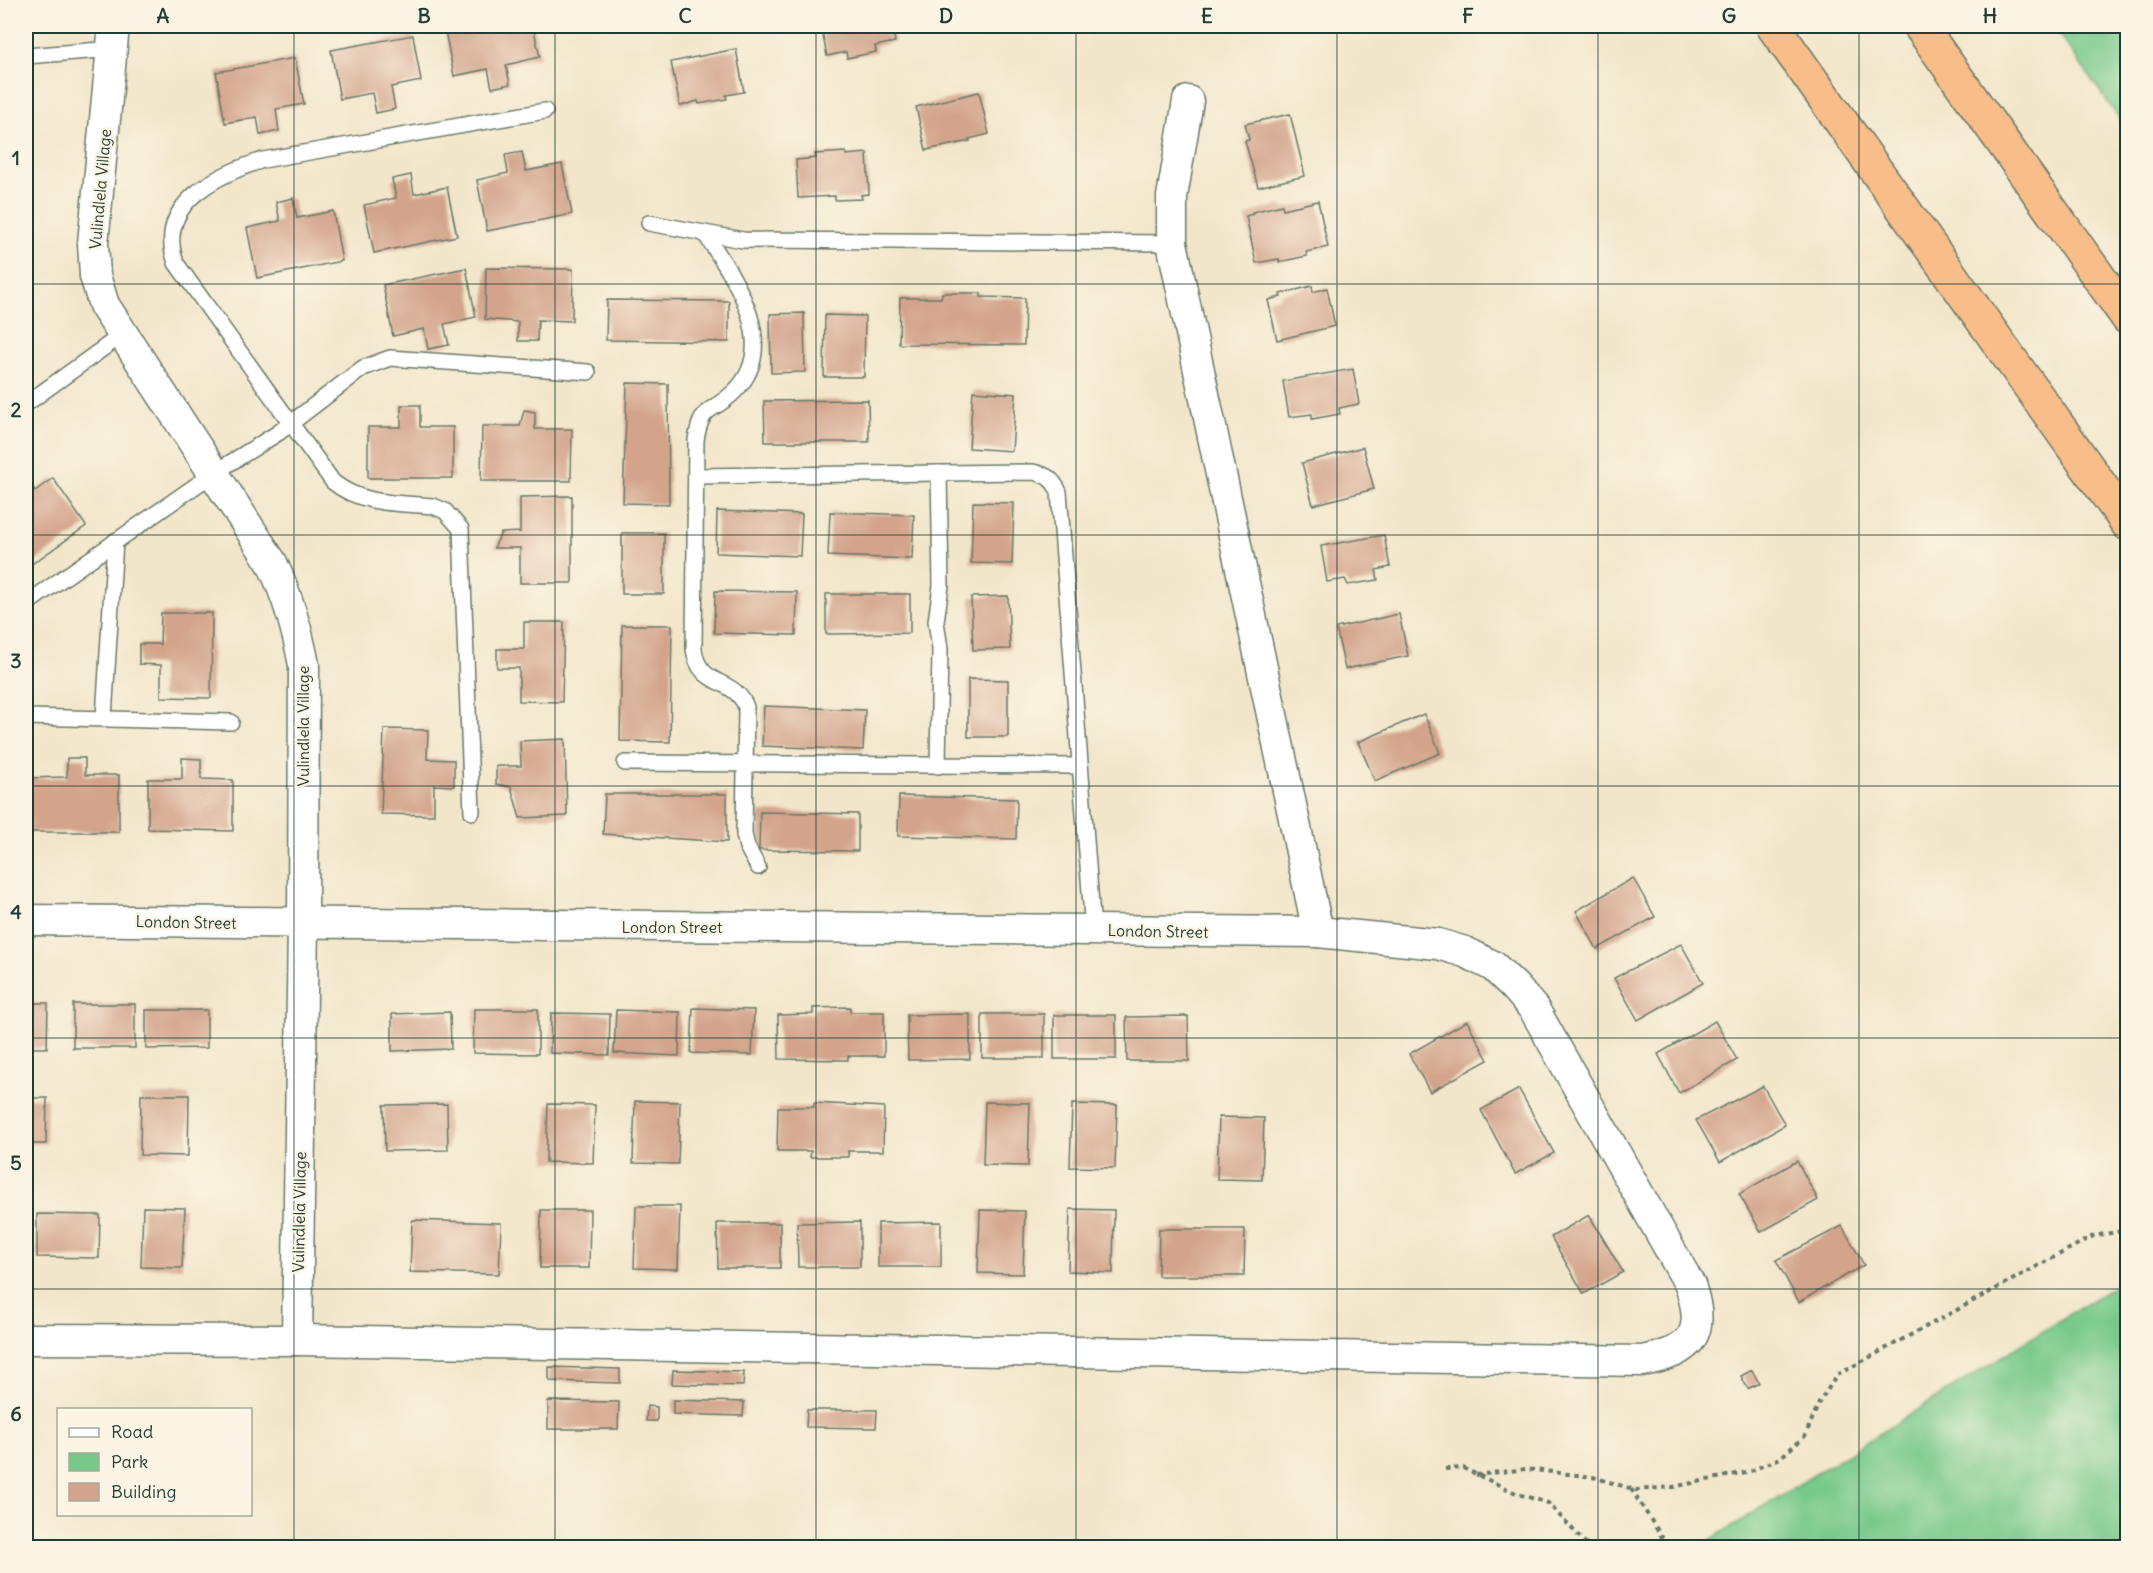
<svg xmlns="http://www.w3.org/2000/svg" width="2153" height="1573" font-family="Delius,sans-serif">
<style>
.green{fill:#78c98a;stroke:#4c835f;stroke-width:1.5}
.building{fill:#d3a48b}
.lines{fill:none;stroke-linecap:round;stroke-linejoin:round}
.lane-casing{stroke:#697868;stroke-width:18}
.street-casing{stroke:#697868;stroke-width:33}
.highway-casing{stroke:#697868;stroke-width:36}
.path{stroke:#697868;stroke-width:4;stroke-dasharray:4.5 4.5;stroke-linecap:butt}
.lane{stroke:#fff;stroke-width:15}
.street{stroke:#fff;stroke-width:30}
.highway{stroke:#f8bd88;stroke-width:33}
.grid{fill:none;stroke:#1f3d34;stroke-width:1.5;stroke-opacity:0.55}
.labels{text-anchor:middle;stroke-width:5;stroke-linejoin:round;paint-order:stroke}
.street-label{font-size:16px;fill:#1f3d34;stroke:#fcf5e5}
.neatline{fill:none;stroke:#1f3d34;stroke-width:2}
.grid-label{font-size:20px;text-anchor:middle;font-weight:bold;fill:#1f3d34}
</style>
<rect width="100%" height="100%" fill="#fcf5e5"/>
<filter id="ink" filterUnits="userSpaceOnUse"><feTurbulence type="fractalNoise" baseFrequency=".0167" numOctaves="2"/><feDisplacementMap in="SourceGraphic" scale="12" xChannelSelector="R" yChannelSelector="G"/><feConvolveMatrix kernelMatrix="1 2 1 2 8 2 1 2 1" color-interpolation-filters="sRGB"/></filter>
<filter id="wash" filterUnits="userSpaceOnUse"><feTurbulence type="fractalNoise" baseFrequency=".008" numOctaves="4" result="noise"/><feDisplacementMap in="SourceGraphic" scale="24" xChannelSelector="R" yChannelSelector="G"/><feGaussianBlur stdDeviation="1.35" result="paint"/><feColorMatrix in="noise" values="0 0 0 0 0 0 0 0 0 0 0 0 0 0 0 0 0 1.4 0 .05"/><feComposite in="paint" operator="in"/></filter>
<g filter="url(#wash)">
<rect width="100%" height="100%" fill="#f2e6ca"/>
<g class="green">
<polygon points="2053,26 2127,26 2127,129"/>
<polygon points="2127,1278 2127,1547 1699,1547"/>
</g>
<g id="blocks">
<g class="building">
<polygon points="444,26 533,26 540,57 506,65 510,84 492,88 488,69 454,76"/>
<polygon points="821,26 892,26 895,42 875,46 876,52 847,58 846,52 827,56"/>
<polygon points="413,35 421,81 391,87 395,109 376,113 372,93 340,99 331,50"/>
<polygon points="736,49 744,92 726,95 727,99 699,104 698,101 680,106 671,62"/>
<polygon points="295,58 304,104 276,109 279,131 260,135 257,117 225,123 216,72"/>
<polygon points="979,92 989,134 969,139 970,141 926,150 916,107"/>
<polygon points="1290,114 1305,176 1258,187 1245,141 1249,140 1245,124"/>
<polygon points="522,152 526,171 562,164 572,214 487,231 477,180 508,173 505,155"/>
<polygon points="846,152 846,155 867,153 869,194 861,195 862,199 835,200 835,196 798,198 796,160 816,158 815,154"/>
<polygon points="411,175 414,194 447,187 457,236 374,253 364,205 396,198 392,179"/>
<polygon points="293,198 297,218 333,211 342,261 257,278 247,228 280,221 276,202"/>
<polygon points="1318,201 1328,247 1306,252 1307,256 1279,262 1279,259 1256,263 1246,216 1253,214 1252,212 1282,205 1283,209"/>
<polygon points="466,268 476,317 444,324 449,345 428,349 424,329 393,336 383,285"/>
<polygon points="486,268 573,269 572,321 538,320 537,341 518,341 518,322 485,319"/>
<polygon points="1312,286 1313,292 1327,288 1335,326 1277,340 1268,300 1281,297 1280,294"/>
<polygon points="942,293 981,293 981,297 1025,298 1024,345 899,344 900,298 941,298"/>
<polygon points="607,300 729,301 729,342 606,340"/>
<polygon points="804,313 805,372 771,373 770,314"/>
<polygon points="825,315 865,316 864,377 824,377"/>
<polygon points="1353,369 1359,404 1339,408 1340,414 1312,419 1312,414 1289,417 1283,381"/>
<polygon points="627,383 668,384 669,504 623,503"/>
<polygon points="973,391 1016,394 1012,451 969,448"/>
<polygon points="868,400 869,442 765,442 764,401"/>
<polygon points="401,405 420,405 420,427 453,427 453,478 368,478 368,427 401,427"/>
<polygon points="524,410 535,412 535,429 572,429 571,481 481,481 482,426 520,426"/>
<polygon points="1363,447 1374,489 1313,505 1302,463"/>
<polygon points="26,477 35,491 53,478 86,526 26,568"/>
<polygon points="572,496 572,583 520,583 520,548 494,548 501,533 520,532 520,497"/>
<polygon points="973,502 1014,503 1012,564 971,563"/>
<polygon points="717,511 802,514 800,556 716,553"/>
<polygon points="830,512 914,515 912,559 828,556"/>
<rect x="622" y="533" width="42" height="61"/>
<polygon points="1384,535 1390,567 1376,570 1378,580 1348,585 1345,579 1327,582 1321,546"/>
<polygon points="715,591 797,592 796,635 714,633"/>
<polygon points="826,594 910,594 910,633 826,634"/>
<polygon points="1008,596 1010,649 973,650 971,597"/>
<polygon points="161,613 212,613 211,698 161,697 161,665 139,664 139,644 160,644"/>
<polygon points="1399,614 1408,656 1345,669 1336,628"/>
<polygon points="524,622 564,622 562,702 519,701 519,668 497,668 497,649 524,649"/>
<polygon points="622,625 672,625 670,742 620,741"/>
<polygon points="968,679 1008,680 1008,737 968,737"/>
<polygon points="764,706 865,710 863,750 762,746"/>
<polygon points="1424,714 1440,753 1375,781 1358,742"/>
<polygon points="384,729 428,730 427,759 454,760 454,786 434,785 434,815 381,814"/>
<polygon points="565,739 567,816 520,818 511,787 496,784 496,766 521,766 520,741"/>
<polygon points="67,758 85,758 85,775 119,775 119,832 26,832 26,778 67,777"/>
<polygon points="182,758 201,759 201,779 233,780 233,831 148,829 148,779 182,779"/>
<polygon points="605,794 727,794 727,842 603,834"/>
<polygon points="899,796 1017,799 1016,839 898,836"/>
<polygon points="760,812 858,814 858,851 759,850"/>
<polygon points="1633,878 1655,917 1597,949 1576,911"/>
<polygon points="1681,944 1703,983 1638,1020 1614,978"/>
<polygon points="26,1003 48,1003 47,1048 26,1048"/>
<rect x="73" y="1004" width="62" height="44"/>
<polygon points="850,1007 850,1012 884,1012 884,1056 848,1056 848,1060 779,1059 778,1015 813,1014 813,1008"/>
<polygon points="693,1008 754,1010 752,1055 691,1053"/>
<polygon points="474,1009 538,1009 538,1054 473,1053"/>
<polygon points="146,1010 207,1010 207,1048 146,1049"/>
<polygon points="616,1010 680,1012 679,1056 614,1053"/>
<polygon points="450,1012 451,1049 392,1051 392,1014"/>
<polygon points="551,1013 610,1014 609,1055 550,1053"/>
<polygon points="970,1014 970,1059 908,1060 907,1015"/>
<rect x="982" y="1014" width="62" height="44"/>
<rect x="1054" y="1015" width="62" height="44"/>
<polygon points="1188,1016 1189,1061 1127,1061 1126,1017"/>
<polygon points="1467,1021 1488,1060 1430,1092 1409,1054"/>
<polygon points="1715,1021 1737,1060 1679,1093 1658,1054"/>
<polygon points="1763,1086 1785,1125 1720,1162 1696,1120"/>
<polygon points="1519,1089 1554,1153 1515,1174 1481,1110"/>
<polygon points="141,1095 189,1095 188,1156 140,1155"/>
<polygon points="26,1098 47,1098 46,1144 26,1144"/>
<polygon points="635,1101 680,1102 678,1164 633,1163"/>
<polygon points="985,1102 1030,1103 1028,1166 983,1165"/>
<polygon points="814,1103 884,1107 883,1151 848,1151 848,1157 810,1157 811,1151 777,1151 778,1107 814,1107"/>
<polygon points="447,1104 448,1150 385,1151 384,1105"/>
<polygon points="548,1104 595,1105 593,1163 546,1162"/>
<polygon points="1072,1104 1117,1105 1115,1168 1070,1167"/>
<polygon points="1219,1117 1264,1118 1262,1180 1217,1179"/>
<polygon points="1797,1161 1818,1200 1761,1232 1739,1194"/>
<polygon points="636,1206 680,1206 678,1269 634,1268"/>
<polygon points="143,1207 185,1208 182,1268 141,1267"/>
<polygon points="1070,1209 1114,1210 1113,1273 1068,1271"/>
<polygon points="541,1210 590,1210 589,1268 540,1268"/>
<polygon points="980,1210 1025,1211 1023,1274 978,1273"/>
<polygon points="37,1214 100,1215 99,1258 37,1257"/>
<polygon points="1589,1215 1623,1272 1584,1294 1551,1237"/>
<polygon points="412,1220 501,1223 499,1274 410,1272"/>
<polygon points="860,1222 860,1267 798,1267 797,1223"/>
<polygon points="941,1222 941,1267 878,1267 878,1223"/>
<polygon points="717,1223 780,1223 780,1268 718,1268"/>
<polygon points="1842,1226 1864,1265 1799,1302 1776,1260"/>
<polygon points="1159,1229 1245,1229 1244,1276 1158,1276"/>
<polygon points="549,1367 620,1369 620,1383 549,1381"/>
<polygon points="673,1370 744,1372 743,1386 672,1384"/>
<polygon points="1752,1370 1759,1383 1748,1389 1741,1376"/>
<polygon points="673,1400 744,1402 743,1416 673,1414"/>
<polygon points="548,1401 619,1402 618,1429 548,1429"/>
<polygon points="647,1406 657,1407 657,1421 646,1421"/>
<polygon points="807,1410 877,1410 876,1428 806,1427"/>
</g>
</g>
</g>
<g filter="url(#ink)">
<use href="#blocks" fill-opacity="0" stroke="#697868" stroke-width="1.5"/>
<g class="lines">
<defs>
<g id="lane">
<polyline points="26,56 113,49"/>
<polyline points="649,223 743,240 1172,243"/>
<path d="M 705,234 C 734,277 782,346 734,392 C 712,414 702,403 696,440 L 694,649 C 699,689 734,676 746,707 L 744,834 L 747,847 L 758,867"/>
<polyline points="26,404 123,334"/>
<path d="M 696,476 L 1033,472 C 1047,475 1053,479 1059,492 L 1093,930"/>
<polyline points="26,604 214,473 278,433 363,368 390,358 588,372"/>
<polyline points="26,717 231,722"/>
<polyline points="104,717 115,541"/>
<polyline points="625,763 1079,766"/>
<polyline points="938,766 940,649 936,621 941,586 939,473"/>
<path d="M 472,812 L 461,529 L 445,511 L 433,506 C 398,503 361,505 333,482 L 176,263 C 155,204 216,175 263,160 L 545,111"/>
</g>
<g id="street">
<path d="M 114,26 L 93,243 L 95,276 L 104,305 L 272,563 C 288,597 297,628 304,665 L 303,924 L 297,1340"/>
<polyline points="1188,101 1172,197 1172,243 1318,932"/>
<path d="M 26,920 L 1318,932 L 1438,944 L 1465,952 L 1493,966 L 1515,987 L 1534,1009 L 1690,1285 C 1707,1334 1692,1352 1642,1361 L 297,1340 L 26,1339"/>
</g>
<g id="highway">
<polyline points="1773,26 2128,524"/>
<polyline points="1920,26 2128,318"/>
</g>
</defs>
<use href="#lane" class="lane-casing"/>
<use href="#street" class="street-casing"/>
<use href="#highway" class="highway-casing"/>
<g class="path">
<polyline points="1445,1469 1463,1468 1518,1494 1548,1503 1590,1548"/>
<polyline points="1476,1475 1526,1469 1593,1477 1636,1490 1673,1487 1751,1471 1780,1458 1805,1436 1819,1403 1837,1375 2093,1236 2128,1230"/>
<polyline points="1631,1489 1669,1548"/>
</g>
<use href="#lane" class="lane"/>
<use href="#street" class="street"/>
<use href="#highway" class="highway"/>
</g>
</g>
<path class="grid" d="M 294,26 L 294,1548M 555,26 L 555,1548M 816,26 L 816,1548M 1076,26 L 1076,1548M 1337,26 L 1337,1548M 1598,26 L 1598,1548M 1859,26 L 1859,1548M 26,284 L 2128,284M 26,535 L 2128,535M 26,786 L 2128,786M 26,1038 L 2128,1038M 26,1289 L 2128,1289"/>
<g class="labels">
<g class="street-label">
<text transform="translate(100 189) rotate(-85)" y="6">Vulindlela Village</text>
<text transform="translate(303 726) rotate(-90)" y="6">Vulindlela Village</text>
<text transform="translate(186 922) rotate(1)" y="6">London Street</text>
<text x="672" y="933">London Street</text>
<text transform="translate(1158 931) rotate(1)" y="6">London Street</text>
<text transform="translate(299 1212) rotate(-89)" y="6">Vulindlela Village</text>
</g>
</g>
<rect width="2153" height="1573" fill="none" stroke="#fcf5e5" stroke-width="66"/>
<rect x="57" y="1408" width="195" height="108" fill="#fcf5e5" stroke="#a4ab9e" stroke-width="1.5"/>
<rect x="69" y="1428" width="30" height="9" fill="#ffffff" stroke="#a4ab9e" stroke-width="1.5"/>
<text x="111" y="1438" font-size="18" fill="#1f3d34">Road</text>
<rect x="69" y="1453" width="30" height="18" fill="#78c98a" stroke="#a4ab9e" stroke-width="1.5"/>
<text x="111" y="1468" font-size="18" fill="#1f3d34">Park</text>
<rect x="69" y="1483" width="30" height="18" fill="#d3a48b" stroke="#a4ab9e" stroke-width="1.5"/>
<text x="111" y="1498" font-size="18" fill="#1f3d34">Building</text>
<rect x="33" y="33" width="2087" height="1507" class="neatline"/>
<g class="grid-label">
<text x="163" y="23">A</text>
<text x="424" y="23">B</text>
<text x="685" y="23">C</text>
<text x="946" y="23">D</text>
<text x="1207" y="23">E</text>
<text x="1468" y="23">F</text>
<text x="1729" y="23">G</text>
<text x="1990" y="23">H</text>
<text x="16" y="165">1</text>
<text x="16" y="417">2</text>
<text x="16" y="668">3</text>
<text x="16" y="919">4</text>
<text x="16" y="1170">5</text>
<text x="16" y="1421">6</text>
</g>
</svg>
